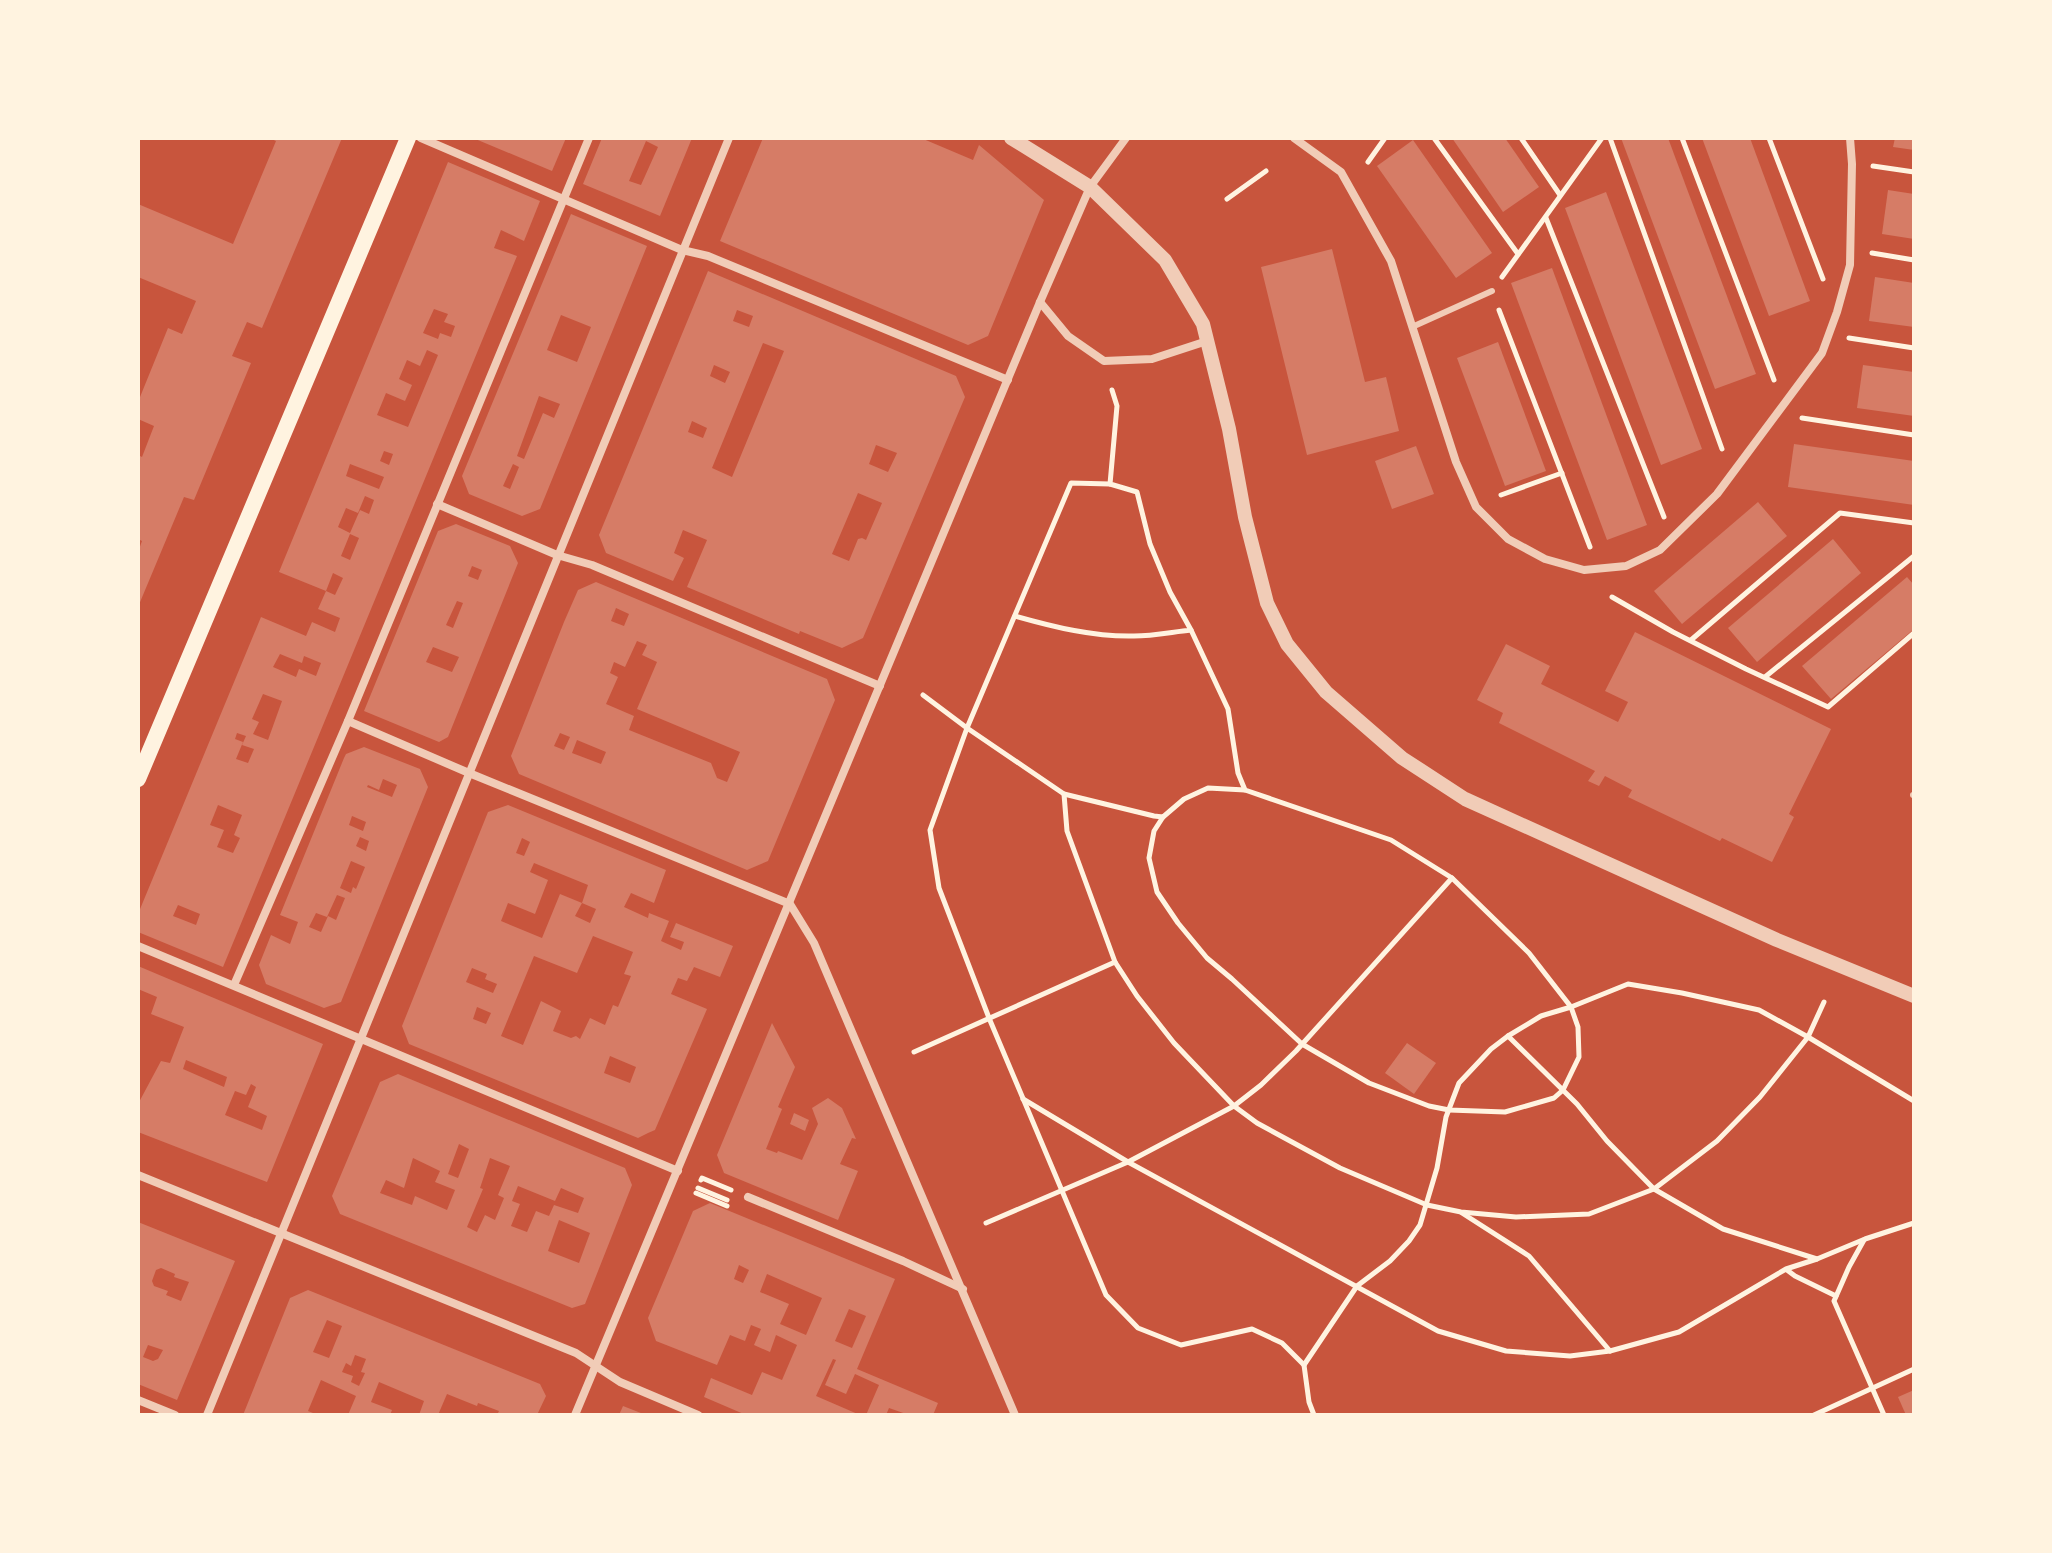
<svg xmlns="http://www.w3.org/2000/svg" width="2052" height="1553" font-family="'Work Sans',sans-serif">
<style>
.building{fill:#d67c66;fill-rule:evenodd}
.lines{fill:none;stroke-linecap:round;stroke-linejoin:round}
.path{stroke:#fff3e0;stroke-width:5}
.service{stroke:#f1ccb7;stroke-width:6}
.minor{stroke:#f1ccb7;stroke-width:8}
.tertiary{stroke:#f1ccb7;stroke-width:14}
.secondary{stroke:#fff3e0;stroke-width:16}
</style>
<rect width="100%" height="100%" fill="#c8553d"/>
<g class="building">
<polygon points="269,138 342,138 262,328 247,322 232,356 251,363 194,500 184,497 138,607 138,552 142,541 138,539 138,455 142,457 154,426 138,419 138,402 168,328 182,334 196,301 138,277 138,204 233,244 276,141"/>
<polygon points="473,138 566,138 552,171"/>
<path d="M 602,138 L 692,138 L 660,216 L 583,184 ZM 646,141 L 658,147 L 641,185 L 629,181 Z"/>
<polygon points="763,138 921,138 973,160 979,145 1044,200 988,336 968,345 720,241"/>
<polygon points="1452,138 1505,138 1539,187 1503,212"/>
<polygon points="1621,138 1668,138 1756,374 1715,389"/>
<polygon points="1702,138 1750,138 1810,301 1769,316"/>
<polygon points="1895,138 1914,138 1914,150 1893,147"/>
<polygon points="1413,140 1492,253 1456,278 1377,166"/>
<path d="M 448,162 L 540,201 L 524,241 L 501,230 L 494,248 L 517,256 L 223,967 L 138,932 L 138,914 L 261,617 L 306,636 L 312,622 L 335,632 L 340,618 L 318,609 L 326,591 L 279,572 ZM 434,309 L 448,314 L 444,322 L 455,326 L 451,337 L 440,333 L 438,339 L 423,333 ZM 427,350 L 438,355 L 408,427 L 377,415 L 386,393 L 405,401 L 412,385 L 399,379 L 407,360 L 420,366 ZM 384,451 L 393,454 L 389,465 L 380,461 ZM 350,464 L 384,477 L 379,489 L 346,476 ZM 365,496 L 374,500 L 369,514 L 360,510 L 350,533 L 338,527 L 346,508 L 358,513 ZM 350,534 L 359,538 L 350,560 L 341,556 ZM 333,573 L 343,578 L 335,595 L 326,591 ZM 280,654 L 302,663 L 304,656 L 321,663 L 316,676 L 299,669 L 296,677 L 273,667 ZM 263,694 L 282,701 L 268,740 L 253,734 L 259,722 L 252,719 ZM 237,733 L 246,736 L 242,745 L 254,749 L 248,763 L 236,759 L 243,742 L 235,739 ZM 218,805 L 242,815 L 234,835 L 240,838 L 233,853 L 217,847 L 224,830 L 210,825 ZM 178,905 L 200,914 L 196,925 L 173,916 Z"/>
<polygon points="1888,190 1914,194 1914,239 1882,234"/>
<polygon points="1606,192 1702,449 1661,465 1565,208"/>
<path d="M 571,214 L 647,246 L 540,509 L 522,516 L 469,494 L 462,476 ZM 561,315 L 591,327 L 577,362 L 547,350 ZM 539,396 L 560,404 L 554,418 L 543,413 L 524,459 L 517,456 ZM 513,464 L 519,467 L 510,489 L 503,486 Z"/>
<polygon points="1332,249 1365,382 1386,377 1399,431 1307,455 1261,267"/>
<polygon points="1552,268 1647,525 1607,540 1511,283"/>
<path d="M 708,271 L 956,376 L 965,397 L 863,638 L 842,648 L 800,631 L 799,634 L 687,587 L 707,540 L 683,530 L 674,553 L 684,558 L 673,581 L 606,553 L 599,535 ZM 737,310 L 753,316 L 749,327 L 733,321 ZM 763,343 L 784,351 L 732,477 L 712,468 ZM 714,365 L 730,372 L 725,383 L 710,376 ZM 692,421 L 707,428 L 703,438 L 688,432 ZM 876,445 L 897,453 L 888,472 L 869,464 ZM 858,493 L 882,503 L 866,540 L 862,538 L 858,539 L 849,561 L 832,554 Z"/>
<polygon points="1875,277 1914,283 1914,327 1869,321"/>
<polygon points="1498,342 1546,471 1505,486 1457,358"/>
<polygon points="1863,365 1914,372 1914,416 1857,408"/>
<polygon points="1794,444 1914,461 1914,505 1788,487"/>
<polygon points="1416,446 1434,494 1392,509 1375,461"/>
<polygon points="1758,502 1787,536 1682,624 1654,591"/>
<path d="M 456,524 L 510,546 L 518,563 L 448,737 L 439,742 L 364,711 L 438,531 ZM 472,566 L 482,570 L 478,580 L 468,576 ZM 457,601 L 463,603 L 453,628 L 446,625 ZM 433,647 L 459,657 L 452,672 L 426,662 Z"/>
<polygon points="1833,539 1861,573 1757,662 1728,628"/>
<polygon points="1907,577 1914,585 1914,629 1831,699 1802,666"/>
<path d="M 596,582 L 827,679 L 835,700 L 768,861 L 747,870 L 519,774 L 511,756 L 564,622 L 578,590 ZM 616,608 L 629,614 L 624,626 L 611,621 ZM 637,641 L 647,645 L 642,655 L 657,662 L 637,709 L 740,752 L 727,782 L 717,778 L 711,763 L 629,730 L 634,716 L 606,704 L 618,677 L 610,673 L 614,662 L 625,667 ZM 560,733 L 570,737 L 564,750 L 554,746 ZM 577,740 L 606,752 L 601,764 L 572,753 Z"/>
<polygon points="1635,632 1831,729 1789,814 1794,817 1772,862 1722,838 1720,841 1628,797 1632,790 1605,776 1599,786 1588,781 1595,771 1499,723 1503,713 1477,700 1506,644 1550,666 1541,684 1618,722 1628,702 1605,691"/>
<path d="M 364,747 L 420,769 L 428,787 L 341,1002 L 324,1008 L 266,984 L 259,965 L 271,935 L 290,944 L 298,922 L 280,915 L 344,758 L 346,754 ZM 383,779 L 397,785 L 392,797 L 367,787 L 368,785 L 379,790 ZM 352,816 L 366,822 L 363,831 L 349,825 ZM 360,837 L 369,841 L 366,851 L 356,846 ZM 351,861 L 365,867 L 356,889 L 353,887 L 351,893 L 340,888 ZM 337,895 L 345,898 L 336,920 L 328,916 L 321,932 L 309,927 L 316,913 L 327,917 Z"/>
<path d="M 508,805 L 666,870 L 654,903 L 631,893 L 624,907 L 648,918 L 649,913 L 669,921 L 661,941 L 681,950 L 684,942 L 670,937 L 676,923 L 733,946 L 720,977 L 694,967 L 687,981 L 678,978 L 671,994 L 707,1009 L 655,1130 L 648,1133 L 638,1138 L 409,1044 L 402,1026 L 488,812 ZM 522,838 L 530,842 L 524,856 L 516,853 ZM 534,863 L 588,885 L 582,903 L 596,909 L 590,923 L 575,916 L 582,903 L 560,894 L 542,938 L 501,921 L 508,903 L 535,914 L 548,880 L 530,872 ZM 593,936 L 633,952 L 624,974 L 631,976 L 618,1007 L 613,1005 L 605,1025 L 590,1018 L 580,1039 L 576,1036 L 571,1038 L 553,1031 L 561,1011 L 541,1001 L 523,1045 L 501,1036 L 534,956 L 577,973 ZM 472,968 L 487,974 L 485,979 L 497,984 L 493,993 L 466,982 ZM 477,1007 L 491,1013 L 486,1024 L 473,1019 ZM 610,1056 L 636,1067 L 630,1083 L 604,1073 Z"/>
<path d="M 138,966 L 323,1044 L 267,1182 L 138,1132 L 138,1104 L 161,1061 L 170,1063 L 184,1027 L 151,1014 L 157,997 L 138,989 ZM 186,1060 L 227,1077 L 224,1087 L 183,1069 ZM 251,1084 L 256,1087 L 248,1107 L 267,1116 L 262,1130 L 225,1115 L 235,1091 L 246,1095 Z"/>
<polygon points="772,1023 795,1067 778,1107 782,1109 766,1149 777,1153 778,1151 802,1160 818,1124 812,1108 828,1098 842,1108 856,1139 852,1138 840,1164 858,1171 838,1220 724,1173 717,1155"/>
<polygon points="1407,1043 1436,1063 1414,1094 1385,1073"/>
<path d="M 398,1074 L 625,1168 L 632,1185 L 585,1304 L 572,1308 L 340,1214 L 332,1196 L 380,1082 ZM 459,1144 L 469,1149 L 458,1178 L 448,1174 ZM 413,1158 L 440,1171 L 435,1182 L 455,1190 L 447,1210 L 415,1196 L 412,1205 L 380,1193 L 386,1180 L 404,1188 ZM 490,1158 L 510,1166 L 498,1195 L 504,1198 L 495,1220 L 485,1215 L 477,1232 L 467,1227 L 483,1189 L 480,1188 ZM 518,1186 L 555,1201 L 561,1188 L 584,1198 L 578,1213 L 554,1205 L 549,1216 L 536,1211 L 527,1232 L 511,1226 L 520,1204 L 512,1201 ZM 559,1220 L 590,1233 L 579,1263 L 548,1251 Z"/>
<polygon points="794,1113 809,1120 805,1131 790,1124"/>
<path d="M 710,1203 L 895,1279 L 857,1369 L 938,1403 L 933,1415 L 909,1415 L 889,1408 L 886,1415 L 866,1415 L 879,1385 L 855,1374 L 846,1394 L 825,1385 L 836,1360 L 833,1359 L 816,1396 L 860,1415 L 746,1415 L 704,1397 L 711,1378 L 752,1395 L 762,1372 L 782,1380 L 797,1345 L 776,1335 L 770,1352 L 754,1345 L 761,1329 L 751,1325 L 745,1341 L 730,1335 L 717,1365 L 656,1341 L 648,1318 L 693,1211 ZM 739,1265 L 749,1270 L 743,1283 L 734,1279 ZM 767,1274 L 822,1298 L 806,1335 L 780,1324 L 789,1304 L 760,1292 ZM 849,1309 L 866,1316 L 852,1348 L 835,1341 Z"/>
<path d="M 138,1222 L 235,1261 L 177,1400 L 138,1384 L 138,1243 L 140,1238 L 138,1238 ZM 161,1268 L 175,1274 L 174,1277 L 189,1282 L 181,1301 L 166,1295 L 168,1291 L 154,1286 L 152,1281 L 156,1270 ZM 148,1345 L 163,1350 L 158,1359 L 153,1361 L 143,1357 Z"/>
<path d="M 308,1290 L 540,1384 L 546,1396 L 537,1415 L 497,1415 L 499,1411 L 478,1403 L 477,1406 L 447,1394 L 438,1415 L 419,1415 L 424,1401 L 379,1382 L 371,1402 L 392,1410 L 390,1415 L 348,1415 L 356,1396 L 321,1380 L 308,1411 L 318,1415 L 243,1415 L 290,1298 ZM 327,1320 L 342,1326 L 329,1358 L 313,1352 ZM 355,1355 L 366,1359 L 361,1372 L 365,1373 L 359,1386 L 351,1382 L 353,1376 L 342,1372 L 346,1363 L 351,1366 Z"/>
<polygon points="1914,1390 1914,1415 1906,1415 1898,1397"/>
<polygon points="623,1406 646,1415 619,1415"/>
</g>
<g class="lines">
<g class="path">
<polyline points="1434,138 1518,254"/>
<polyline points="1521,138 1560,195"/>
<polyline points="1610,138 1722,449"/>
<polyline points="1682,138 1774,380"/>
<polyline points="1769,138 1823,279"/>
<polyline points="1368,162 1385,138"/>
<polyline points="1873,166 1914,172"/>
<polyline points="1227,199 1266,171"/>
<polyline points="1546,218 1664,517"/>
<polyline points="1872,253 1914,260"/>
<polyline points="1502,277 1602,138"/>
<polyline points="1499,310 1590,547"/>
<polyline points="1849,338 1914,348"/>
<polyline points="1802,418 1914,435"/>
<polyline points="1110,484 1071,483 967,728 930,830 939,888 989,1018 1106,1295 1138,1328 1181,1345 1252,1329 1282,1343 1304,1365 1309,1402 1314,1415"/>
<polyline points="1501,495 1562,473"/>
<polyline points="1612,597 1673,632 1746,669 1828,707 1914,633"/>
<path d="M 1015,616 C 1054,627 1094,637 1134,636 C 1153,636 1172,632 1191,630 L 1170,592 L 1150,544 L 1137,492 L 1110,484 L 1117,406 L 1112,390"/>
<polyline points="1691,640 1840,513 1914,523"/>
<polyline points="1765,677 1914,556"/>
<polyline points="923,695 967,728 1064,794 1154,816 1163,817 1184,799 1208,788 1245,790"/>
<polyline points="1064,794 1067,831 1115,962 1137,996 1174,1043 1234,1106 1257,1123 1340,1168 1427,1205 1461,1212 1516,1217 1589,1214 1654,1189 1717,1141 1760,1097 1808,1037 1824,1002"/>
<polyline points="1163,817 1154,831 1149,858 1157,892 1178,923 1207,958 1232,979 1302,1044 1369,1083 1429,1106 1449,1110 1505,1112 1554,1098 1563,1090 1579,1057 1578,1027 1571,1007 1529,953 1452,878 1391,840 1245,790 1238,773 1228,709 1191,630"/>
<polyline points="1508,1036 1577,1104 1607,1141 1654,1189 1723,1229 1817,1259"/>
<polyline points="914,1052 1115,962"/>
<polyline points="1023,1099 1128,1162 1438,1331 1506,1351 1570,1356 1610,1351 1679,1332 1786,1269 1817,1259 1865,1239 1914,1223"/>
<polyline points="701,1180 702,1178 731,1190"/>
<polyline points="698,1188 727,1200"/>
<polyline points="696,1193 727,1206"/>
<polyline points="1462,1213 1529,1256 1610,1351"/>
<polyline points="986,1223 1128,1162 1234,1106 1261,1085 1296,1051 1452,878"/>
<polyline points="1864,1240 1849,1267 1834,1301 1884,1415"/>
<polyline points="1787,1270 1795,1276 1836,1296"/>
<polyline points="1304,1365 1357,1286 1390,1261 1409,1241 1420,1225 1437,1168 1446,1117 1459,1083 1491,1049 1508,1036 1541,1016 1571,1007 1628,984 1682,993 1759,1010 1808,1037 1914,1101"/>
<polyline points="1814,1415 1914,1369"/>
</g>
<g class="service">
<polyline points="1412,327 1492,291"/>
<polyline points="1913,795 1914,795"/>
</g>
<g class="minor">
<polyline points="421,138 682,250 708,256 1008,380"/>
<polyline points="1294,138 1341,172 1391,261 1456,462 1476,507 1508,539 1545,559 1584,570 1626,566 1660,550 1717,494 1822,353 1837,312 1850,265 1852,164 1850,138"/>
<polyline points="1040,302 1068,336 1104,361 1152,359 1207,341"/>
<polyline points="437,504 557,555 592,565 880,686"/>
<polyline points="348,721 469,773 790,904 814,943 1015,1415"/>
<polyline points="138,946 678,1171"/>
<polyline points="234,985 348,721 589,138"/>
<polyline points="138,1175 576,1353 620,1382 698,1415"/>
<polyline points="748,1197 903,1261 963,1289"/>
<polyline points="138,1400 175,1415"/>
<polyline points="207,1415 729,138"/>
<polyline points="575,1415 1040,302 1090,187 1126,138"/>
</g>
<polyline class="tertiary" points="1011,138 1090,187 1165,260 1203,324 1229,429 1245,517 1267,603 1287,644 1326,692 1402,758 1465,799 1777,940 1914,996"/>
<polyline class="secondary" points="138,779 408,138"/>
</g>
<rect width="2052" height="1553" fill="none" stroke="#fff3e0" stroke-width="280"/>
</svg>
